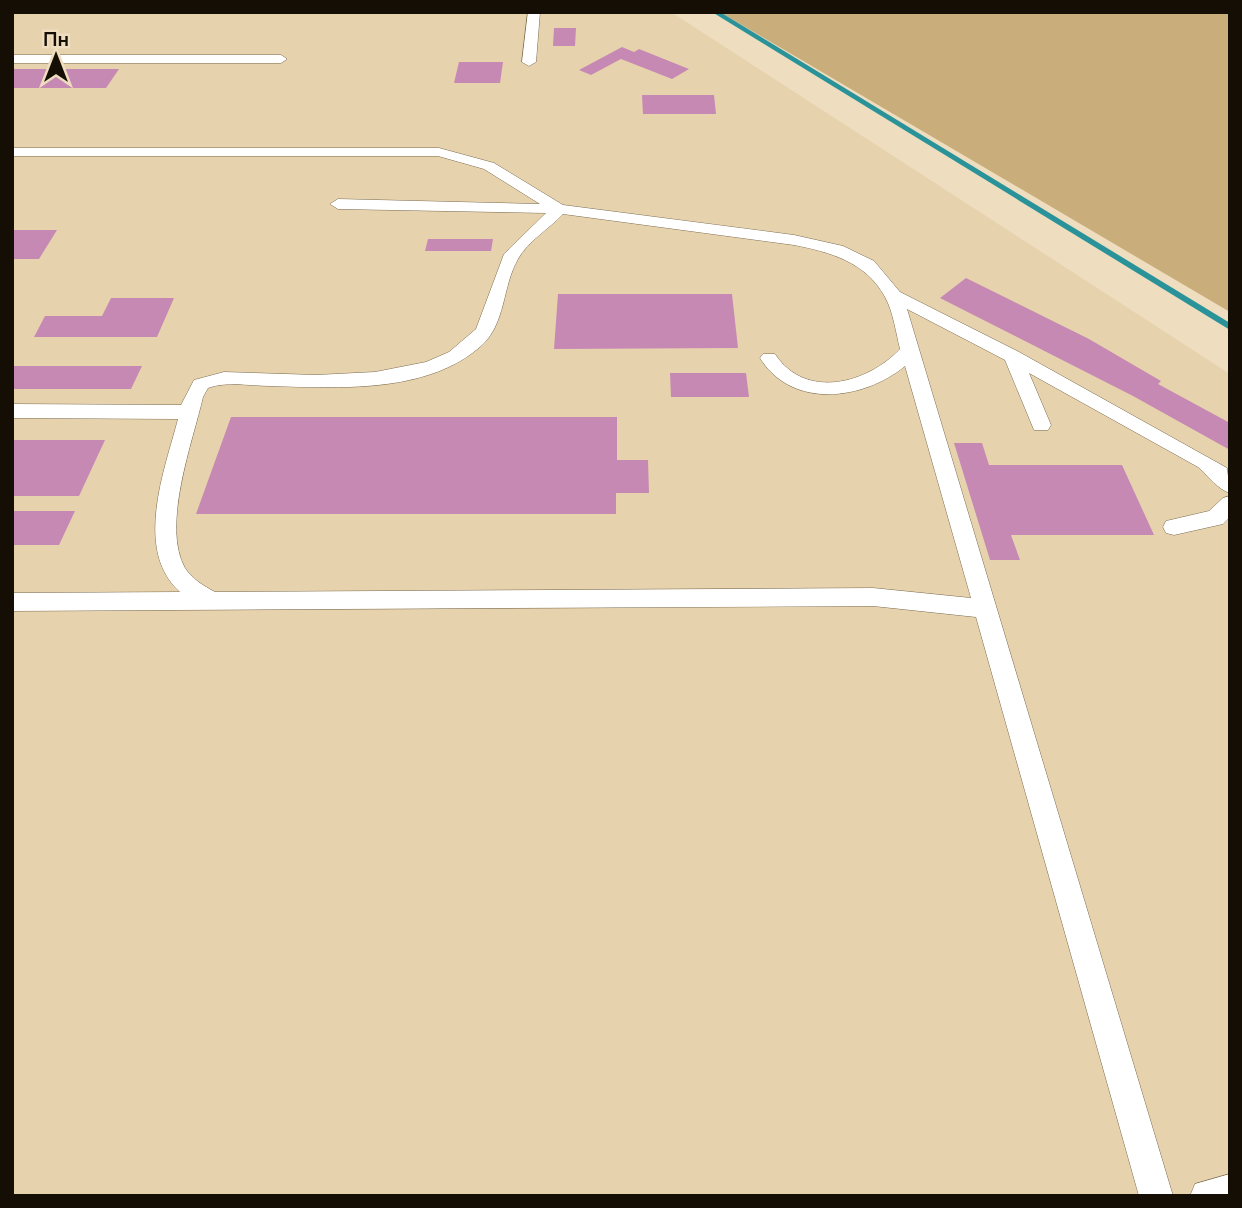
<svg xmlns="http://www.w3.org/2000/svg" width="1242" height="1208" font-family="'Nunito Sans',sans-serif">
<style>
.built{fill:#e7d2ae}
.green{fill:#c9ae7b}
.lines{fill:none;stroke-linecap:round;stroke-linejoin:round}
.stream{fill:#299399;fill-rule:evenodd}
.building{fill:#c689b3}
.lane-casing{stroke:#7b6c51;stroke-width:1}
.lane{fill:#fff;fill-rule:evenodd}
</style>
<rect width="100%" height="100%" fill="#eeddbf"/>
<polygon class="built" points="12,12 671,12 1230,374 1230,1196 12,1196"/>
<polygon class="green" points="720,12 1230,12 1230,312"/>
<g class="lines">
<polygon class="stream" points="712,12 720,12 1230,323 1230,330"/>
</g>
<g class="building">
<polygon points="554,28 576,28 575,46 553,46"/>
<polygon points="622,47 634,52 639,49 689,69 672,79 621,59 591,75 579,70"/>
<polygon points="459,62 503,62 500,83 454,83"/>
<polygon points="12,69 119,69 106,88 12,88"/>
<polygon points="642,95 714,95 716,114 643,114"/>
<polygon points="12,230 57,230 39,259 12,259"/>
<polygon points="428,239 493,239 491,251 425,251"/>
<polygon points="966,278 1089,339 1161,381 1158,384 1230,423 1230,450 1133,396 940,298"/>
<polygon points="558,294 732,294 738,348 554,349"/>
<polygon points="111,298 174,298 157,337 34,337 45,316 102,316"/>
<polygon points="12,366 142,366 131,389 12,389"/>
<polygon points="670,373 746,373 749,397 671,397"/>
<polygon points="231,417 617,417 617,460 648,460 649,493 616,493 616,514 196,514"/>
<polygon points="12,440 105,440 79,496 12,496"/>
<polygon points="954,443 982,443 989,465 1122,465 1154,535 1011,535 1020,560 990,560"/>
<polygon points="12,511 75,511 59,545 12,545"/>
</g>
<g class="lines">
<defs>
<g id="lane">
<polygon points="528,12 540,12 536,62 529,66 522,62"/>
<polygon points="12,55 281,55 287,59 281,63 12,63"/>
<path d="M 12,148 L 439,148 L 494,163 L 563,205 L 794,235 L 843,246 L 874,261 L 900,292 L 1019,352 L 1227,468 L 1230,493 C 1218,490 1208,475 1198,467 L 1029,373 L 1051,425 L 1048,430 L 1034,430 L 1005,360 L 907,309 L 1173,1196 L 1139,1196 L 976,617 L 873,606 L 12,611 L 12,593 L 180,592 C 133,550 165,469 178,419 L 12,418 L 12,404 L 181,405 L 194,380 L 224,372 L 316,375 L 375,372 L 426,362 L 449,352 L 476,329 L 504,254 L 546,213 L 338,209 L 330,204 L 338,199 L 540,204 L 484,169 L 438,156 L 12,156 ZM 563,214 L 794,245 C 830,252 866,262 885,297 C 893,311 896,333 900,349 C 868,383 806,401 775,354 L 763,354 L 760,358 C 792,410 864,400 905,366 L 971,598 L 873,588 L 215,592 C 204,586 192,579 185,568 C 161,526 193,441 203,397 L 208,388 C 227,381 250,386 271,386 C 338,388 427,394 481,346 C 506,324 502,287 518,259 C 528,241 549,229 563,214 Z"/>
<polygon points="1230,496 1230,517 1223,524 1174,535 1166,533 1163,527 1166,521 1209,511 1223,498"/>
<polygon points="1230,1174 1230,1196 1190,1196 1195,1184"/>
</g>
</defs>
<use href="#lane" class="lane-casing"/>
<use href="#lane" class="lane"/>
</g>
<rect width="1242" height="1208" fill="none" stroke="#140e04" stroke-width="28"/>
<g transform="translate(56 56)" stroke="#eeddbf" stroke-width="5" paint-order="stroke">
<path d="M0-5L12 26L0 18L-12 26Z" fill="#140e04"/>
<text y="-10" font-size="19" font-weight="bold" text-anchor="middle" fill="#140e04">Пн</text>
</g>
</svg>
